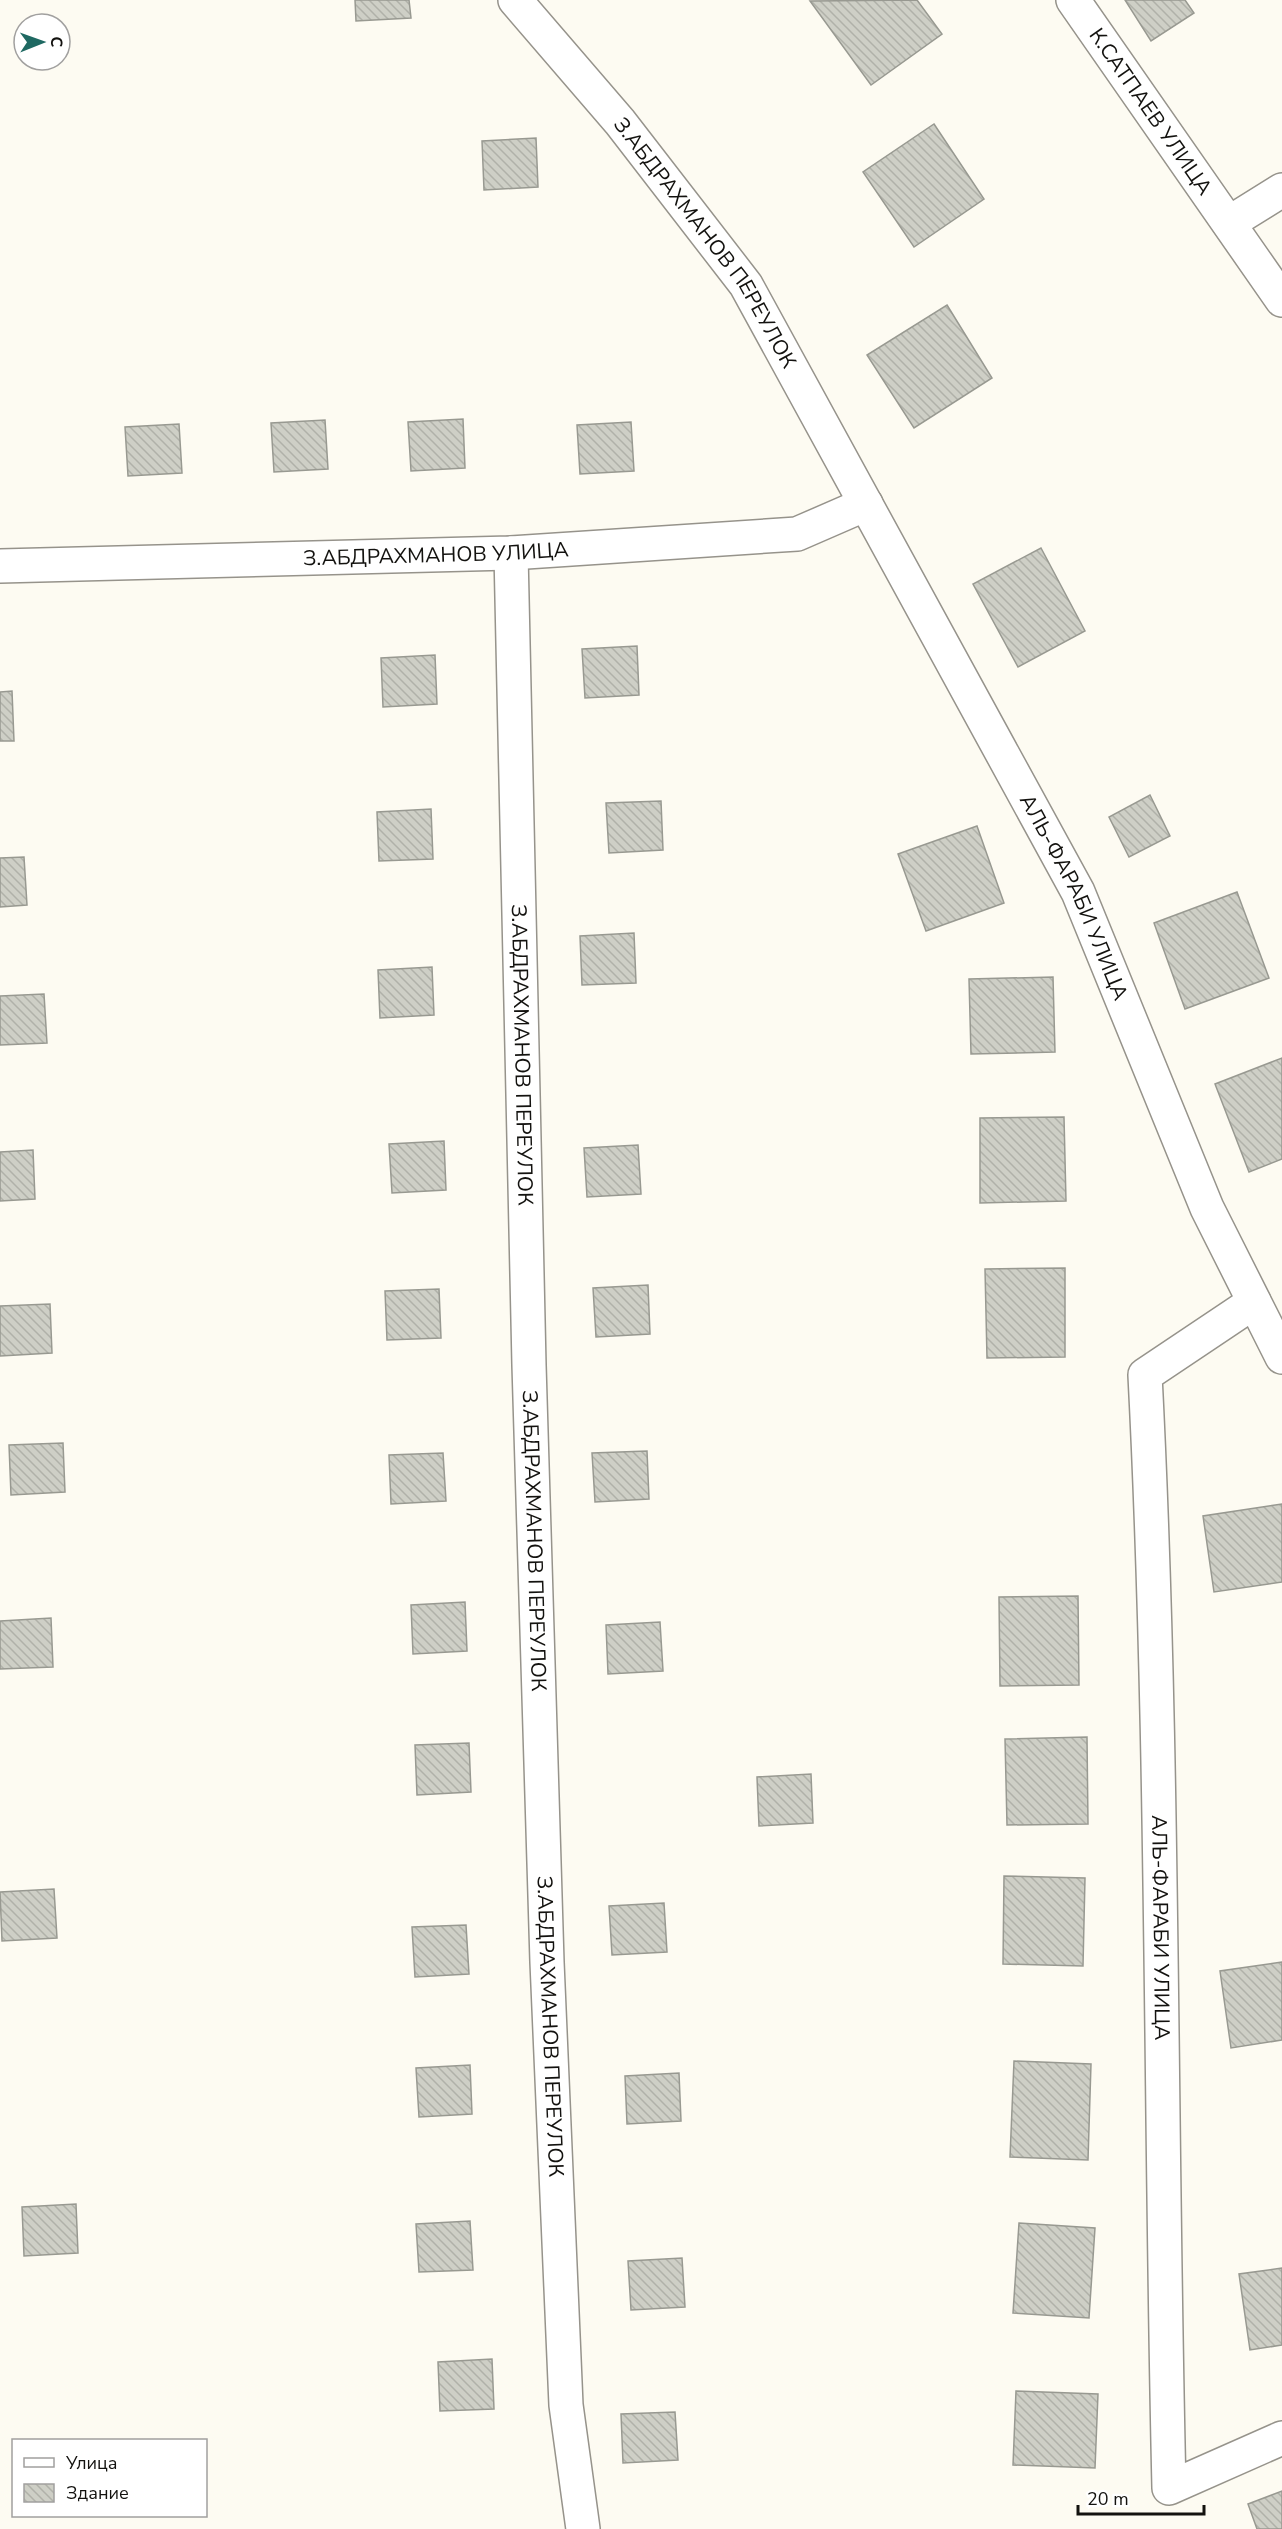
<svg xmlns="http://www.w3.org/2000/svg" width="1282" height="2529" font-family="'Nunito Sans',sans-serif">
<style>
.building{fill:url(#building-back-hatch);stroke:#989991;stroke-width:1.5}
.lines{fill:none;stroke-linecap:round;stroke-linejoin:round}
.street-casing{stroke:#96938b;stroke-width:36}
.street{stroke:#fff;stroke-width:33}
.labels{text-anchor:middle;stroke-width:6;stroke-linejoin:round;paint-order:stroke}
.street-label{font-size:21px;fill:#13120f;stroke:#fff}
</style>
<defs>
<pattern id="building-back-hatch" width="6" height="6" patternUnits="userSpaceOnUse" patternTransform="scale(1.5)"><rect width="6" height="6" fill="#cecfc6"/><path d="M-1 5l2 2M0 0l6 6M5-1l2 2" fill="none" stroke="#b0b1a9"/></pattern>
</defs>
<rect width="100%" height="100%" fill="#fdfbf2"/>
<g class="building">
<polygon points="355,0 409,0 411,18 356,21"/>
<polygon points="917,0 942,34 871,85 810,1"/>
<polygon points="1125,0 1185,0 1194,13 1151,41"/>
<polygon points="934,124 984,199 914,247 863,172"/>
<polygon points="536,138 538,187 484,190 482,141"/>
<polygon points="947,305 992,378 914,428 867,355"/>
<polygon points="463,419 465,468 411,471 408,422"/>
<polygon points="325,420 328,469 274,472 271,423"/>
<polygon points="631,422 634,471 580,474 577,425"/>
<polygon points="179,424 182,473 128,476 125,427"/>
<polygon points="1041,548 1085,631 1018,667 973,584"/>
<polygon points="637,646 639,695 585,698 582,649"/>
<polygon points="435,655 437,704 383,707 381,658"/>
<polygon points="12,691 14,741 0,741 0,692"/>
<polygon points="1150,795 1170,836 1129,857 1109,817"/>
<polygon points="661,801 663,850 609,853 606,803"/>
<polygon points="431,809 433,859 379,861 377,812"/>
<polygon points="977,826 1004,903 926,931 898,854"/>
<polygon points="24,857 27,905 0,907 0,858"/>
<polygon points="1237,892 1269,978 1185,1009 1154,923"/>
<polygon points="634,933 636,983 582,985 580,936"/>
<polygon points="432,967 434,1015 380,1018 378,970"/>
<polygon points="1053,977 1055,1052 971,1054 969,979"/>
<polygon points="44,994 47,1043 0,1045 0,996"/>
<polygon points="1282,1058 1282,1159 1249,1172 1215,1084"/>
<polygon points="1064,1117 1066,1201 980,1203 980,1118"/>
<polygon points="444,1141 446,1190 392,1193 389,1144"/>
<polygon points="638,1145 641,1194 587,1197 584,1148"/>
<polygon points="33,1150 35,1199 0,1201 0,1152"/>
<polygon points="1065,1268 1065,1357 987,1358 985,1269"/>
<polygon points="648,1285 650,1334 596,1337 593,1288"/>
<polygon points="439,1289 441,1338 387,1340 385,1291"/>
<polygon points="50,1304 52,1353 0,1356 0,1306"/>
<polygon points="63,1443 65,1492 11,1495 9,1445"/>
<polygon points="647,1451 649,1499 595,1502 592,1453"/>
<polygon points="443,1453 446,1501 391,1504 389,1455"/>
<polygon points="1282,1504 1282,1582 1214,1592 1203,1516"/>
<polygon points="1078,1596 1079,1685 1000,1686 999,1597"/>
<polygon points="465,1602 467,1651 413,1654 411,1605"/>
<polygon points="51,1618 53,1667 0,1669 0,1621"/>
<polygon points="660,1622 663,1671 608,1674 606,1625"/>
<polygon points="1087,1737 1088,1824 1007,1825 1005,1739"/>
<polygon points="469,1743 471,1792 417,1795 415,1745"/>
<polygon points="811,1774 813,1823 759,1826 757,1777"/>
<polygon points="1004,1876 1085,1878 1083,1966 1003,1964"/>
<polygon points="54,1889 57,1938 2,1941 0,1892"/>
<polygon points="664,1903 667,1952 612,1955 609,1906"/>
<polygon points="466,1925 469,1974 415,1977 412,1927"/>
<polygon points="1282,1962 1282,2040 1231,2048 1220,1971"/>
<polygon points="1014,2061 1091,2064 1088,2160 1010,2157"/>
<polygon points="470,2065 472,2114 419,2117 416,2068"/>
<polygon points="679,2073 681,2121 627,2124 625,2076"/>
<polygon points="76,2204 78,2253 24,2256 22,2207"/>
<polygon points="470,2221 473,2270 419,2272 416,2224"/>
<polygon points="1019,2223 1095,2228 1089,2318 1013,2313"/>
<polygon points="682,2258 685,2307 631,2310 628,2261"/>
<polygon points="1282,2268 1282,2345 1250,2350 1239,2274"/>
<polygon points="492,2359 494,2409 440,2411 438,2362"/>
<polygon points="1016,2391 1098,2394 1095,2468 1013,2465"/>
<polygon points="675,2412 678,2460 623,2463 621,2414"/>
<polygon points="1282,2491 1282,2529 1257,2529 1248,2504"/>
</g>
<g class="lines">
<defs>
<g id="street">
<path id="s1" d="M 515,0 L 620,122 L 746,285 L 1078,892 L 1207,1208 L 1282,1357"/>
<path id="s2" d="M 1073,0 L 1282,300"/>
<polyline points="1229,223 1282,190"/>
<path id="s3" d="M 511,553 L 529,1365 L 547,1962 L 566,2405 L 583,2529"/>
<path id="s4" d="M 0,566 L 511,553 L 797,534 L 866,504"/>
<path id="s5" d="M 1254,1302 L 1145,1375 C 1164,1745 1160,2117 1169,2488 L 1282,2438"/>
</g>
</defs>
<use href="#street" class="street-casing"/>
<use href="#street" class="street"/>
</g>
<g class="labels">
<g class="street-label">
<text dy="7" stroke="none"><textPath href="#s2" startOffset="136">К.САТПАЕВ УЛИЦА</textPath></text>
<text dy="7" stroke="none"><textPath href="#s1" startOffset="309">З.АБДРАХМАНОВ ПЕРЕУЛОК</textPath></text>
<text dy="7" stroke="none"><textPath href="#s4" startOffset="436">З.АБДРАХМАНОВ УЛИЦА</textPath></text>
<text dy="7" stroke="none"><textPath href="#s1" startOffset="1062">АЛЬ-ФАРАБИ УЛИЦА</textPath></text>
<text dy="7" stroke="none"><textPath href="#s3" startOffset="502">З.АБДРАХМАНОВ ПЕРЕУЛОК</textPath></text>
<text dy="7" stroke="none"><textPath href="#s3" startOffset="988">З.АБДРАХМАНОВ ПЕРЕУЛОК</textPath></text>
<text dy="7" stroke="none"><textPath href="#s5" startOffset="684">АЛЬ-ФАРАБИ УЛИЦА</textPath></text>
<text dy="7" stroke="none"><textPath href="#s3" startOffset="1474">З.АБДРАХМАНОВ ПЕРЕУЛОК</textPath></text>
</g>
</g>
<rect x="12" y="2439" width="195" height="78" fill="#ffffff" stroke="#a1a09f" stroke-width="1.5"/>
<rect x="24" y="2458" width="30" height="9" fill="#ffffff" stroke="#a1a09f" stroke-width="1.5"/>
<text x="66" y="2469" font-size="18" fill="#13120f">Улица</text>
<rect x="24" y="2484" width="30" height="18" fill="url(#building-back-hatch)" stroke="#a1a09f" stroke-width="1.5"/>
<text x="66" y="2499" font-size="18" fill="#13120f">Здание</text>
<g transform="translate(42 42) rotate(89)"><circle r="28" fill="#ffffff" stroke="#a1a09f" stroke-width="1.5"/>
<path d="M0-4.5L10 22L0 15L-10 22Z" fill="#1f6962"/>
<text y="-9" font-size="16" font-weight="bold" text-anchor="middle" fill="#13120f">С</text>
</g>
<path d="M1078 2505v9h126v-9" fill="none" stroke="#13120f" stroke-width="3"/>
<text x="1087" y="2505" font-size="18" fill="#13120f" stroke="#ffffff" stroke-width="4.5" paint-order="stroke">20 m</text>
</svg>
